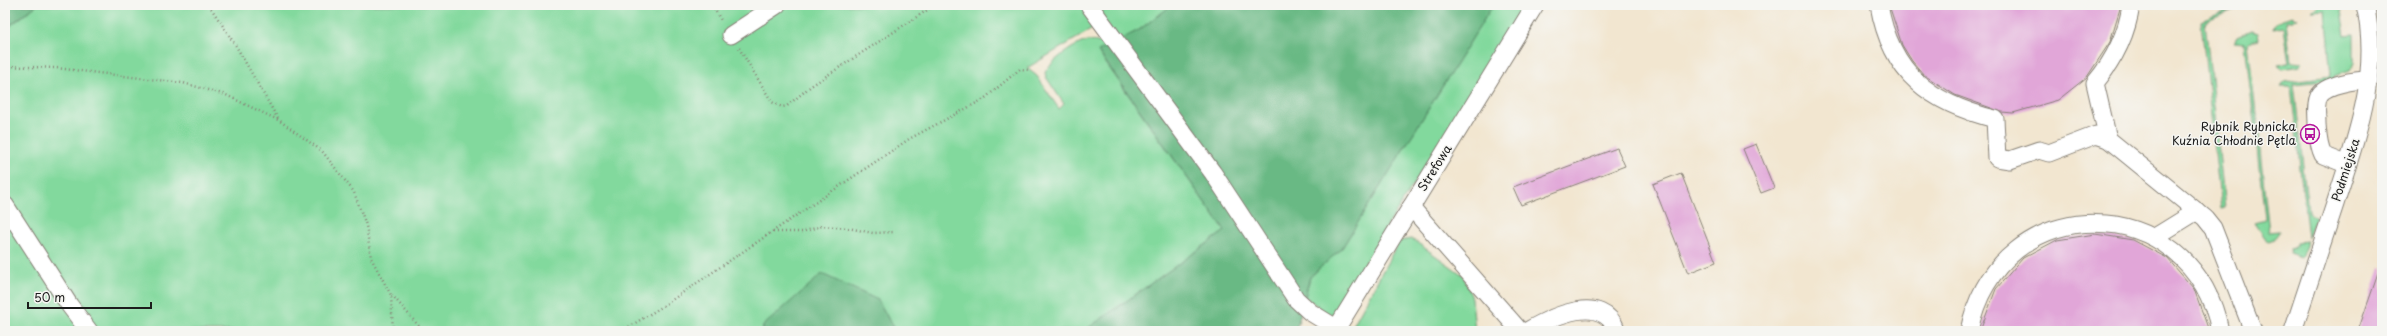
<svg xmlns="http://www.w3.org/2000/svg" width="2387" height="336" font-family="'Playpen Sans',sans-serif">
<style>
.green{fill:#82d99d;stroke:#4f7a5c}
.forest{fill:#69b984;stroke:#426a50}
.building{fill:#e1a6d8}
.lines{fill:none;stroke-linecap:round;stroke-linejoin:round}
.minor-casing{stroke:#878176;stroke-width:19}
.path{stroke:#878176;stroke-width:2.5;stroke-dasharray:1 3;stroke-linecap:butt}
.minor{stroke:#fff;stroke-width:17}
.labels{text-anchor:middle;stroke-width:3;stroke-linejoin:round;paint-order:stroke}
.poi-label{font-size:12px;fill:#1c1c1c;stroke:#f6f6f2;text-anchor:end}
.street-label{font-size:12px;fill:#1c1c1c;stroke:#f6f6f2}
</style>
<rect width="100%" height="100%" fill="#f6f6f2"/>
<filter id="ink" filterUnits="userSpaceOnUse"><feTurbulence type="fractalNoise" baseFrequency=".025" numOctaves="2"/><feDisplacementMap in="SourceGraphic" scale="8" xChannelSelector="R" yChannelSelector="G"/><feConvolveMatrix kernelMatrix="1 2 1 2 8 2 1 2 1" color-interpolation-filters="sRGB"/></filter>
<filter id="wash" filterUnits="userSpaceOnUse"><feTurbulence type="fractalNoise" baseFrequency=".012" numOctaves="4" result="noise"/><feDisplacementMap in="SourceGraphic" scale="16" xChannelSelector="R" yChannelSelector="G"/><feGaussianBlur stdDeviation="0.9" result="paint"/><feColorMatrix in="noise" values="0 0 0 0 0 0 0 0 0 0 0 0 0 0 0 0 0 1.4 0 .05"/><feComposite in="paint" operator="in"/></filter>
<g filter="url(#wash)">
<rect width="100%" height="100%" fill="#f2e6d0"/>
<g class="green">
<path d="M 37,5 L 1084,5 L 1097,24 L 1094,28 L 1027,68 L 1037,76 L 1059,109 L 1064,104 L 1046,77 L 1045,73 C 1048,63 1078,41 1089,41 C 1096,41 1104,44 1111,44 L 1098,52 L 1225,231 L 1084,331 L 895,331 L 878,300 L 763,326 L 763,331 L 95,331 L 5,196 L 5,26 L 10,26 Z"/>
<polygon points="1093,5 1172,5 1139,30 1118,41"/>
<polygon points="1493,5 1526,5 1331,316 1305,297 1310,277 1342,248"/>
<polygon points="2241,5 2245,5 2205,22 2225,208 2221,209 2201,21"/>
<polygon points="2319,5 2340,5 2345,35 2354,34 2354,63 2349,71 2334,76 2335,80 2294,84 2308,212 2315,217 2308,238 2291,87 2280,87 2284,82 2331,76 2325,10 2312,11"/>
<path d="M 2292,16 L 2297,19 L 2286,21 L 2291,62 L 2302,63 L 2299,66 L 2282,69 L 2278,64 L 2289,63 L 2284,27 L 2273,29 C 2274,20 2284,19 2292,16 Z"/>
<path d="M 2251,31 L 2258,33 L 2259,39 L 2248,42 L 2269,232 L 2280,231 C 2279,237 2274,241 2268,242 L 2254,222 L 2265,219 L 2245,43 L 2234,42 L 2237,37 Z"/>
<polygon points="5,212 84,331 5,331"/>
<polygon points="1412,239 1463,275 1472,298 1475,331 1350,331 1399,241"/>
<polygon points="2308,241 2301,257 2289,253 2290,249 2297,245 2297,242"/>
</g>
<g class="forest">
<polygon points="5,5 37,5 9,26 5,26"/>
<polygon points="1172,5 1493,5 1342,248 1310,277 1296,331 1084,331 1225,231 1098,51 1139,30"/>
<polygon points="822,274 878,300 895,331 763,331 763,326"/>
</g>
<g id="blocks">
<g class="building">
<polygon points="1889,5 2121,5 2110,42 2087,77 2058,100 2013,113 2002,112 1955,95 1924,75 1912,61 1902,45"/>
<polygon points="1756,144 1774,188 1761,193 1743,149"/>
<polygon points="1617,148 1625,166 1521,205 1513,187"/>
<polygon points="1681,173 1716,262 1688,273 1653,184"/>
<polygon points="2095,234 2133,240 2167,258 2194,289 2209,331 1980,331 1996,289 2023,258 2057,240"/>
<polygon points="2380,268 2382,268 2382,331 2358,331"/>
</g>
</g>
</g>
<g filter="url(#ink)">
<use href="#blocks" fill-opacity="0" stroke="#878176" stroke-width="1"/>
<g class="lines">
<defs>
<g id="minor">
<polyline points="1089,5 1213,173 1296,299 1310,312 1336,328"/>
<path d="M 1879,5 C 1891,74 1930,103 1995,119 L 1997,158 L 2010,160 L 2039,150 L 2049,153 L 2096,135 L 2108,139 L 2205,218 L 2213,228 L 2253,331"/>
<polyline points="731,35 777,5"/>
<path d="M 2108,139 L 2095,83 C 2114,60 2127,35 2131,5"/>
<path d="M 2348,165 L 2323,155 C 2318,145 2318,135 2317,124 C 2317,115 2315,104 2319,96 C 2325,84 2357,80 2369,80"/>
<polyline points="5,205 70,306 89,331"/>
<polyline points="1411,207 1520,331"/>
<polyline points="2155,237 2197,211"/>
<polyline points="1335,331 1535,5"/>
<path d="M 1527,331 C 1553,316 1603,292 1617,331"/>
<path d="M 1969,331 C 1998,187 2192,188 2220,331"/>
<path d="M 2293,331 C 2307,289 2321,246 2335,204 C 2356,138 2381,74 2365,5"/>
</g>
</defs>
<use href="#minor" class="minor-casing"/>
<g class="path">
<polyline points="209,5 236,46 278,119"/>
<polyline points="712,5 722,22"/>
<polyline points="739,48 772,102 782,107 787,106 811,86 935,5"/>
<polyline points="5,66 56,68 183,83 226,95 280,121 322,151 354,192 366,225 371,258 391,295 393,331"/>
<polyline points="773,232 802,232 822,226 848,228 873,233 895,232"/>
<polyline points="392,295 423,331"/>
<polyline points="622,331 660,308 909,139 984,99 1020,69 1030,70"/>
</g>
<use href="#minor" class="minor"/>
</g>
</g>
<defs>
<symbol id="bus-ring" viewBox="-11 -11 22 22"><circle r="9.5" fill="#f6f6f2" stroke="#b5179e" stroke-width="1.5"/><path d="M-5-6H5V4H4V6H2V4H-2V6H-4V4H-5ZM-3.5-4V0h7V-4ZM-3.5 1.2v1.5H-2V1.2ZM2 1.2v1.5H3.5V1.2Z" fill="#b5179e"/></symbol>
</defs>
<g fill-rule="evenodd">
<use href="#bus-ring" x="2299" y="123" width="22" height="22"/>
</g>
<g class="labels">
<g class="poi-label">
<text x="2296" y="131">Rybnik Rybnicka<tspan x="2296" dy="14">Kuźnia Chłodnie Pętla</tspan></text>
</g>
<g class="street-label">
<text transform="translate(1435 168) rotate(-58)" y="4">Strefowa</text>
<text transform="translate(2346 170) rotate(-72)" y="4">Podmiejska</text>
</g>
</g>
<rect width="2387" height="336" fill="none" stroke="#f6f6f2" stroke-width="20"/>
<path d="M28 302v6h123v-6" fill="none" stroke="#1c1c1c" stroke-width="2"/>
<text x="34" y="302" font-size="12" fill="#1c1c1c" stroke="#f6f6f2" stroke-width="3" paint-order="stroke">50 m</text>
</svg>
